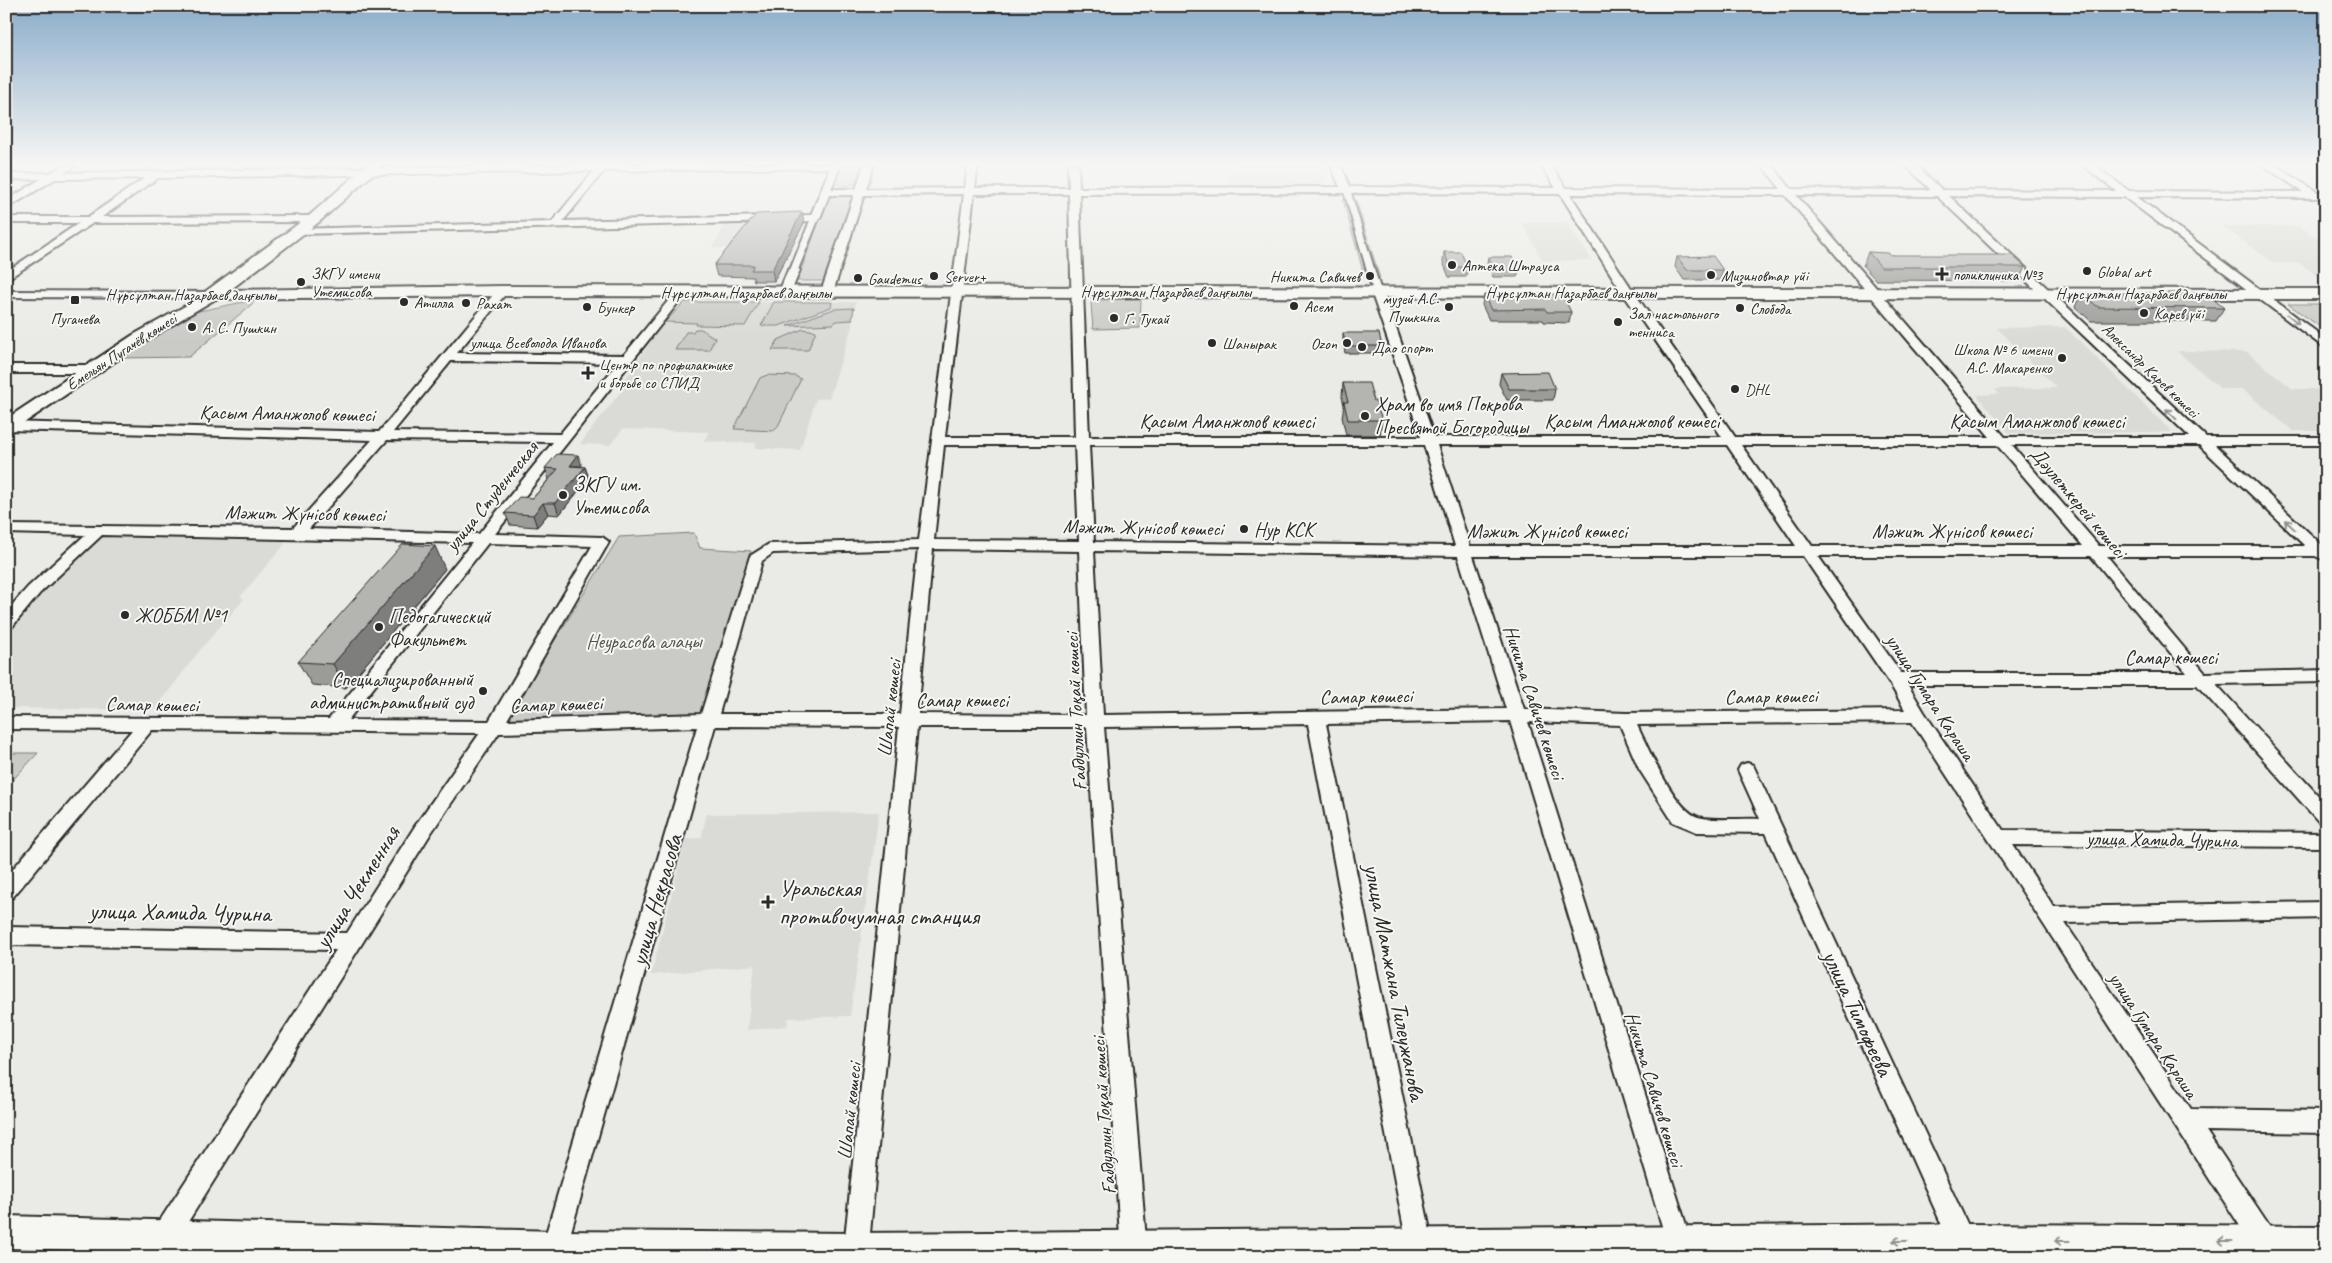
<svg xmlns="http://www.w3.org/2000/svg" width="2332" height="1263" font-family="Caveat,sans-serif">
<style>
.built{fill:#dadad6}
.green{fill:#cacac7;stroke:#7a7a79}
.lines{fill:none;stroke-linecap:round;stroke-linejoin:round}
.pedestrian-casing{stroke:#2b2b2b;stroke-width:4}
.minor-casing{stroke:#2b2b2b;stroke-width:4}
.tertiary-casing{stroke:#2b2b2b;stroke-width:4}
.secondary-casing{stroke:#2b2b2b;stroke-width:4}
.pedestrian{fill:#f6f6f2;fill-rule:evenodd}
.minor{fill:#f6f6f2;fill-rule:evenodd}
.tertiary{fill:#f6f6f2;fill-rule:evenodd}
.secondary{fill:#f6f6f2;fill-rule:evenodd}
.wall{fill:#9b9b98;stroke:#2b2b2b}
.shaded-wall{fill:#7e7e7c;stroke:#2b2b2b}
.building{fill:#b4b4b1;stroke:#2b2b2b}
.oneway{stroke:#90908e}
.poi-dot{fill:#2b2b2b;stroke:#f6f6f2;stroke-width:2}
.labels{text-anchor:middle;stroke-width:4;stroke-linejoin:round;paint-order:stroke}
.far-poi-label{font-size:16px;fill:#2b2b2b;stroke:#f6f6f2;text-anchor:start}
.far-street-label{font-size:16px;fill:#2b2b2b;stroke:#f6f6f2}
.poi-label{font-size:20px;fill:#2b2b2b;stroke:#f6f6f2;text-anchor:start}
.street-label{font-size:20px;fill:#2b2b2b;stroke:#f6f6f2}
.park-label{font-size:20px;fill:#535352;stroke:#f6f6f2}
.near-street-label{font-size:24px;fill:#2b2b2b;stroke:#f6f6f2}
.near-poi-label{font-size:24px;fill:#2b2b2b;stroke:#f6f6f2;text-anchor:start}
</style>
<rect width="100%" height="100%" fill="#eaeae6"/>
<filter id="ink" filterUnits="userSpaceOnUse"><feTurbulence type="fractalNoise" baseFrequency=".02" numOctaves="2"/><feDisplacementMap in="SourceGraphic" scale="10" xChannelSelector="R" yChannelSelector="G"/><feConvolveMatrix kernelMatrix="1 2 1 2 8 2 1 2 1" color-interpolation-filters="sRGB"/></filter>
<g filter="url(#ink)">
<g class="built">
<polygon points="1229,165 1319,165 1325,186 1228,185"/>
<polygon points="804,222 792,250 712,248 726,223"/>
<polygon points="1567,222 1592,260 1543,261 1522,223"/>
<polygon points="2222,226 2299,226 2326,244 2326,282 2299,263 2274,263"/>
<polygon points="685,302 856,302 852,317 852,326 829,398 816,399 800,450 755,448 757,443 704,441 709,432 623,429 610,445 580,444 623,389 621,385 662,325"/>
<polygon points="2065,327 2172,432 2009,433 1977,395 1999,394 1995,389 2057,388 1997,328"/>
<polygon points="2177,351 2247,352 2293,389 2316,389 2326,397 2326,431 2293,431 2242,389 2221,389"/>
<polygon points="99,536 290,538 240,597 244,599 204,645 154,710 6,708 6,632 43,590"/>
<polygon points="879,812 850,1016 788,1018 787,1026 747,1030 755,965 651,975 686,839 701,838 707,814"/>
</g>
<g class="green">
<polygon points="841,164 866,164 858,183 846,186 835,184 835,180"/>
<polygon points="843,195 855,197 827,281 797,281 828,198"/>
<polygon points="1343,200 1356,200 1380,278 1365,278"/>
<polygon points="258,299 189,357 119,358 174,320 194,312"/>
<polygon points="1141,299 1140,328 1093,329 1091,303 1098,300"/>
<polygon points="685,302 759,302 745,326 696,325 697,323 665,322"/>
<polygon points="774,302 832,302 831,307 779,326 761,326"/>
<polygon points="2288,304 2326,304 2326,331"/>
<polygon points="854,308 852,320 836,321 834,324 787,326 834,309"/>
<polygon points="695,329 701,329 715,338 709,350 675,350 686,332 693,332"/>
<polygon points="803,329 816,331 808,350 772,350 778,340"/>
<polygon points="767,375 795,376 801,379 777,428 773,431 734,429 760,378"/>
<polygon points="694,533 700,548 751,551 701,717 503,724 619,537"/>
<polygon points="6,753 38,753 6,787"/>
</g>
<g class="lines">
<defs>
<g id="pedestrian">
<polygon points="1343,188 1350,190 1380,288 1379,290 1372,288"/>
<polygon points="812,216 819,218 798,270 791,272 790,270"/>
</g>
<g id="minor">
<path d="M 65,164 L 77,164 L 64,173 L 600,164 L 841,164 L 831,189 L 856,189 L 864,164 L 874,164 L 866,189 L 965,188 L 968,164 L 978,164 L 975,188 L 1069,188 L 1068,164 L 1078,164 L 1079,188 L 1340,187 L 1330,164 L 1340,164 L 1350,187 L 1556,188 L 1540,164 L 1550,164 L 1566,188 L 1781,189 L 1761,164 L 1771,164 L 1791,189 L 1931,190 L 1904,164 L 1915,164 L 1942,190 L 2116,191 L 2081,164 L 2092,164 L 2129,191 L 2303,192 L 2261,164 L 2273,164 L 2317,192 L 2326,192 L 2326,198 L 2137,197 L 2326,339 L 2326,349 L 2124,197 L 1949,196 L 2206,437 L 2326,437 L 2326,445 L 2215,445 L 2323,546 L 2326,546 L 2326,558 L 2322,559 L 2315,556 L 2107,556 L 2205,673 L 2326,670 L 2326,682 L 2216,684 L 2326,804 L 2326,824 L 2319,822 L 2197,685 L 1908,685 L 1924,712 L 2003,830 L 2326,833 L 2326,847 L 2013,845 L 2054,907 L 2326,902 L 2326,918 L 2065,923 L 2191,1109 L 2326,1111 L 2326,1133 L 2206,1131 L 2275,1234 L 2279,1243 L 2275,1252 L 2266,1256 L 2257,1252 L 1912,722 L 1637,725 C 1648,748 1674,809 1698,817 C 1711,821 1744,818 1760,819 L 1738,770 L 1741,765 L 1747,763 L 1753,765 L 1972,1234 L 1976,1243 L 1972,1252 L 1963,1256 L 1954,1252 L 1766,833 L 1697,832 L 1673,822 L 1639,769 L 1620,725 L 1528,722 L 1693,1247 L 1689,1256 L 1671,1256 L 1510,721 L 1326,724 L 1434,1250 L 1431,1257 L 1411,1257 L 1408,1250 L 1308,724 L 1104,727 L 1147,1252 L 1145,1257 L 1123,1257 L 1121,1252 L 1087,727 L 917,727 L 868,1255 L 867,1257 L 843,1257 L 899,727 L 715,726 L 564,1256 L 548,1257 L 542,1247 L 697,727 L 499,733 L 431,833 L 166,1257 L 138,1257 L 142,1248 L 336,950 L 6,945 L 6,927 L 347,933 L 417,823 L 480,733 L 152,730 L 13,897 L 6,899 L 6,877 L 132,730 L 6,729 L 6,717 L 329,719 L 472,543 L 102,535 L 40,593 L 12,627 L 6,628 L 6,612 L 28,587 L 85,535 L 6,533 L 6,525 L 293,528 L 372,440 L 8,430 L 6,422 L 379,432 L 498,289 L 502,288 L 508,291 L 457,353 L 624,355 L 677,290 L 685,290 L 687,292 L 685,294 L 495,534 L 602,537 L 609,542 L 507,720 L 701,714 L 750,556 L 769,544 L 919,540 L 964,194 L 864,195 L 833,292 L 827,295 L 821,292 L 854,195 L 829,195 L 820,218 L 815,221 L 298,234 L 294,233 L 294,229 L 552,222 L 594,171 L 158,178 L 102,217 L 314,216 L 319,219 L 314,222 L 93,223 L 6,280 L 6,272 L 79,223 L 6,223 L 6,217 L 88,217 L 145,178 L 55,179 L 6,209 L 6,201 L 41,179 L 6,180 L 6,174 L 50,173 ZM 830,168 L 811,215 L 563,221 L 604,171 ZM 1346,193 L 1560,194 L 1622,292 L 1722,437 L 1434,437 L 1382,288 L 1376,285 L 1370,288 L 1421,437 L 1089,437 L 1079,194 ZM 974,194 L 1069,194 L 1075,437 L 945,437 ZM 1570,194 L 1785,195 L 1990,437 L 1735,437 L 1633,291 ZM 1796,195 L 1937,196 L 2190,437 L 2005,437 ZM 451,361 L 618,363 L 560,434 L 393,432 ZM 387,440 L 553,442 L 479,534 L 309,529 ZM 944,445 L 1075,445 L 1079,541 L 934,540 ZM 1089,445 L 1424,445 L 1455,546 L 1094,542 ZM 1437,445 L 1727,445 L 1796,546 L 1470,546 ZM 1741,445 L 1997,445 L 2083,546 L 1812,546 ZM 2012,445 L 2199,445 L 2305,546 L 2099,546 ZM 488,543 L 592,546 L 489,721 L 348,720 ZM 918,549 L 900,714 L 719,714 L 762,561 L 773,553 ZM 933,549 L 1079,551 L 1086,715 L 918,714 ZM 1094,551 L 1458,556 L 1506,709 L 1103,715 ZM 1473,556 L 1803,556 L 1889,682 L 1905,710 L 1626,713 L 1524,709 ZM 1818,556 L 2091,556 L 2187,673 L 1901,673 Z"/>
<polygon points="794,267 800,270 791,292 785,295 781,294 779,292 788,270"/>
<polygon points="6,291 212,292 218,295 212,298 6,297"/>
<polygon points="6,365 92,365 98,369 92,373 6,373"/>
</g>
<g id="tertiary">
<polygon points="212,291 219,295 217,298 145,341 12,431 6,432 6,419 133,335"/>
<polygon points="6,1216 555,1231 856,1233 1962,1224 2326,1226 2326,1257 314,1257 6,1248"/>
</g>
<polygon id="secondary" points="368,164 384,164 319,222 230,290 502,286 2326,289 2326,299 502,296 206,299 204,295 206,291 309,216"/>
</defs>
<use href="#pedestrian" class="pedestrian-casing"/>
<use href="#minor" class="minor-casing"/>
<use href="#tertiary" class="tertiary-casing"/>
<use href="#secondary" class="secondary-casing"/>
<use href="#pedestrian" class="pedestrian"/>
<use href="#minor" class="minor"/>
<use href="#tertiary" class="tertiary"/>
<use href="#secondary" class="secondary"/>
</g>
<g class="wall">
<polygon points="802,212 804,223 774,281 754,281 753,277 717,276 714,265"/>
<polygon points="1444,252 1467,267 1466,277 1449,277 1443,262"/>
<polygon points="1868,252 1891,255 2025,267 2019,281 1876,280 1863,266"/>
<polygon points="1488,257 1519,270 1517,277 1493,277 1487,263"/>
<polygon points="1677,257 1723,270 1720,280 1684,280 1675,267"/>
<polygon points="2081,293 2224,308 2216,321 2091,321 2075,307"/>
<polygon points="1484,295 1571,312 1569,323 1544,322 1543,320 1489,320 1482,305"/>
<polygon points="1343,333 1382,346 1381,353 1345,353 1343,340"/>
<polygon points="1501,373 1555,389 1553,400 1507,400 1499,384"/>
<polygon points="1343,383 1374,401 1382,420 1380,435 1346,435 1342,417 1344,405 1342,397"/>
<polygon points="585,467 589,478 559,515 548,514 537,527 510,525 505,513 533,498 549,479 545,468"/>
<polygon points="445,569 346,688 312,685 298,662"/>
</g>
<g class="shaded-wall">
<polygon points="802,212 804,223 774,281 772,270"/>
<polygon points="578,455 582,466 570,466"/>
<polygon points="585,467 589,478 559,515 555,503"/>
<polygon points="543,503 548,514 537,527 533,515"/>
<polygon points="435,546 445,569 346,688 333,664"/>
</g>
<g class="building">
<polygon points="802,212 772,270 751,270 754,265 714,265 756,214"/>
<polygon points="1444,252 1461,252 1467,267 1450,267"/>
<polygon points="1868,252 1888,253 1891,255 2012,255 2025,267 1881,267"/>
<polygon points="1713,256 1723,270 1687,270 1677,257"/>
<polygon points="1488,257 1512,257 1519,270 1494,270"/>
<polygon points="2081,293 2206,293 2224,308 2098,307"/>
<polygon points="1562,294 1571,312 1547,312 1545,309 1491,310 1484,295"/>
<polygon points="1343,333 1379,333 1382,346 1346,346"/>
<polygon points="1548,372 1555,389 1509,389 1501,373"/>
<polygon points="1343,383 1369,383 1374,401 1376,401 1382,420 1348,420 1344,402 1348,402"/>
<polygon points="557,454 578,455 570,466 585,467 555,503 543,503 533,515 505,513 519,497 533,498 558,469 545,468"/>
<polygon points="403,544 435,546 333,664 298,662"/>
</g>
<defs><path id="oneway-shaft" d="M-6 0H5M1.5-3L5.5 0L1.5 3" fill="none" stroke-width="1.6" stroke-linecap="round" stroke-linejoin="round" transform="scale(1.25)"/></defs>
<g class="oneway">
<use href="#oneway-shaft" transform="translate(2293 319) rotate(39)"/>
<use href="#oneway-shaft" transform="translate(2171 414) rotate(-136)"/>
<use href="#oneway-shaft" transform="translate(2290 525) rotate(-137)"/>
<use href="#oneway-shaft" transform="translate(1900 1241) rotate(180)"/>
<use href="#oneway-shaft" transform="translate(2062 1241) rotate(-180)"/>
<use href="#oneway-shaft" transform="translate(2225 1241) rotate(-180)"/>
</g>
</g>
<linearGradient id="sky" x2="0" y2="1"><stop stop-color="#8bacca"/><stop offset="0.48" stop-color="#f6f6f4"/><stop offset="1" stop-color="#f6f6f4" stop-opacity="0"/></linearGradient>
<rect width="2332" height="341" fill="url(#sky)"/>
<g class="poi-dot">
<circle cx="1452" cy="265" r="5"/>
<circle cx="2087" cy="271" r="5"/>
<path d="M1939.5 266.5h5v5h5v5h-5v5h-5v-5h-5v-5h5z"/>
<circle cx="1711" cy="275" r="5"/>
<circle cx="934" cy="276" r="5"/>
<circle cx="1370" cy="276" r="5"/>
<circle cx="858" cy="278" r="5"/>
<circle cx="301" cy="282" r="5"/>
<rect x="70" y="295" width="10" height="10" rx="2.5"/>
<circle cx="404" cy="302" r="5"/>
<circle cx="466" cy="303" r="5"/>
<circle cx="1294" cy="306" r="5"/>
<circle cx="587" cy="307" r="5"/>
<circle cx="1449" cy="307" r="5"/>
<circle cx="1740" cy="308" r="5"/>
<circle cx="2144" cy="313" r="5"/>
<circle cx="1114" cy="318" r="5"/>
<circle cx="1618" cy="322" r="5"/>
<circle cx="192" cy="327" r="5"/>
<circle cx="1212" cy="343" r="5"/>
<circle cx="1347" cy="343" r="5"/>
<circle cx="1362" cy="347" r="5"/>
<circle cx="2062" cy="358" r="5"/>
<path d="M585.5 365.5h5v5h5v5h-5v5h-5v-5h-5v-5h5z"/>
<circle cx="1735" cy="389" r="5"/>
<circle cx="1365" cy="416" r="5"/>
<circle cx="563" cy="495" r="5"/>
<circle cx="1244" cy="529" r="5"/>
<circle cx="125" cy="615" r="5"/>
<circle cx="379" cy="627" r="5"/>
<circle cx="483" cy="691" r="5"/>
<path d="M765.5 894.5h5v5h5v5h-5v5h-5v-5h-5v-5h5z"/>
</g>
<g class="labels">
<g class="far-poi-label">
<text x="1462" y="271">Аптека Штрауса</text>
<text x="2097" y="277">Global art</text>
<text x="311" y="279">ЗКГУ имени<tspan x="311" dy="18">Утемисова</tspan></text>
<text x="1953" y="280">поликлиника №3</text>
<text x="1721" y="281">Мизиновтар үйі</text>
<text x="944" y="282">Server+</text>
<text x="1360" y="282" text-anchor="end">Никита Савичев</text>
<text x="868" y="284">Gaudemus</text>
<text x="1439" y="304" text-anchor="end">музей А.С.<tspan x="1439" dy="18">Пушкина</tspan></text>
<text x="414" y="308">Атилла</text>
<text x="476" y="309">Рахат</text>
<text x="1304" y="312">Асем</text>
<text x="597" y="313">Бункер</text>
<text x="1750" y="314">Слобода</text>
<text x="1628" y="319">Зал настольного<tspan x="1628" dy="18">тенниса</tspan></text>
<text x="2154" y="319">Карев үйі</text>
<text x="75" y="324" text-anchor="middle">Пугачева</text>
<text x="1124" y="324">Г. Тукай</text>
<text x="202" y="333">А. С. Пушкин</text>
<text x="1222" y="349">Шанырак</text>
<text x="1337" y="349" text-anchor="end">Ozon</text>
<text x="1372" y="353">Дао спорт</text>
<text x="2052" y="355" text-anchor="end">Школа № 6 имени<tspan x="2052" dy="18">А.С. Макаренко</tspan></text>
<text x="599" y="370">Центр по профилактике<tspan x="599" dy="18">и борьбе со СПИД</tspan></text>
<text x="1745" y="395">DHL</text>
</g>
<g class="far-street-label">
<text x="1166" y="297">Нұрсұлтан Назарбаев даңғылы</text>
<text x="746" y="298">Нұрсұлтан Назарбаев даңғылы</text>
<text x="1571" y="298">Нұрсұлтан Назарбаев даңғылы</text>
<text x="2141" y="299">Нұрсұлтан Назарбаев даңғылы</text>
<text x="191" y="300">Нұрсұлтан Назарбаев даңғылы</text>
<text x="538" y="348">улица Всеволода Иванова</text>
<text transform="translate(121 351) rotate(-33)" y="6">Емельян Пугачёв көшесі</text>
<text transform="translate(2151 370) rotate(44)" y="6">Александр Карев көшесі</text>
</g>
<g class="poi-label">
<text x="1375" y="411">Храм во имя Покрова<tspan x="1375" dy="23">Пресвятой Богородицы</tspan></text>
<text x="573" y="491">ЗКГУ им.<tspan x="573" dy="23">Утемисова</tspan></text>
<text x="1254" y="536">Нур КСК</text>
<text x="135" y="622">ЖОББМ №1</text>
<text x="389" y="623">Педогагический<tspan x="389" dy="23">Факультет</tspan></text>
<text x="473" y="686" text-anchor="end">Специализированный<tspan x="473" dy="23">административный суд</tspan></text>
</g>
<g class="street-label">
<text transform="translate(287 413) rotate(1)" y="7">Қасым Аманжолов көшесі</text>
<text x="1227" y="428">Қасым Аманжолов көшесі</text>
<text x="1632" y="428">Қасым Аманжолов көшесі</text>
<text x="2037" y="428">Қасым Аманжолов көшесі</text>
<text transform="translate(491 496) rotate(-51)" y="7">улица Студенческая</text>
<text transform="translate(2079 502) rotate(50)" y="7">Дәулеткерей көшесі</text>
<text transform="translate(305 513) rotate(1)" y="7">Мәжит Жүнісов көшесі</text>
<text transform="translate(1143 527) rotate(1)" y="7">Мәжит Жүнісов көшесі</text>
<text x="1547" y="538">Мәжит Жүнісов көшесі</text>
<text x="1952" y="538">Мәжит Жүнісов көшесі</text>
<text x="2171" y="664">Самар көшесі</text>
<text transform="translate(1366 696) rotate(-1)" y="7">Самар көшесі</text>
<text transform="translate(1771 696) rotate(-1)" y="7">Самар көшесі</text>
<text transform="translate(1931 697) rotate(57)" y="7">улица Гумара Караша</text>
<text x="962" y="707">Самар көшесі</text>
<text transform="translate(1535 702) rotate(72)" y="7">Никита Савичев көшесі</text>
<text transform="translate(152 704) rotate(1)" y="7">Самар көшесі</text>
<text transform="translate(556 704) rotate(-2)" y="7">Самар көшесі</text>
<text transform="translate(889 708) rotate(-84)" y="7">Шапай көшесі</text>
<text transform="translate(1075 712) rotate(-93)" y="7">Ғабдуллин Тоқай көшесі</text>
<text transform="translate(2162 839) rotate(1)" y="7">улица Хамида Чурина</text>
<text transform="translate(2154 1035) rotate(57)" y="7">улица Гумара Караша</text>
<text transform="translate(1655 1089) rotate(73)" y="7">Никита Савичев көшесі</text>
<text transform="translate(849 1111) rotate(-84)" y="7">Шапай көшесі</text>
<text transform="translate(1103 1116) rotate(-94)" y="7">Ғабдуллин Тоқай көшесі</text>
</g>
<g class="park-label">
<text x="644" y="648">Неурасова алаңы</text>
</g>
<g class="near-street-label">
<text transform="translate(357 887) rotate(-58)" y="8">улица Чекменная</text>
<text transform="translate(656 900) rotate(-74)" y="8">улица Некрасова</text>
<text transform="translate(180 912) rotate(1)" y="8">улица Хамида Чурина</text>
<text transform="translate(1395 982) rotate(79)" y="8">улица Матжана Тилеужанова</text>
<text transform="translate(1858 1013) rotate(65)" y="8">улица Тимофеева</text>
</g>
<g class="near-poi-label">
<text x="779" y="896">Уральская<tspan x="779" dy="28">противочумная станция</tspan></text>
</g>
</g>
<rect width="2332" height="1263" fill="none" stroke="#f6f6f2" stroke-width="25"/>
<rect x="12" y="12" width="2307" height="1238" fill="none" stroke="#2b2b2b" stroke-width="2" filter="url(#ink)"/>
</svg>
